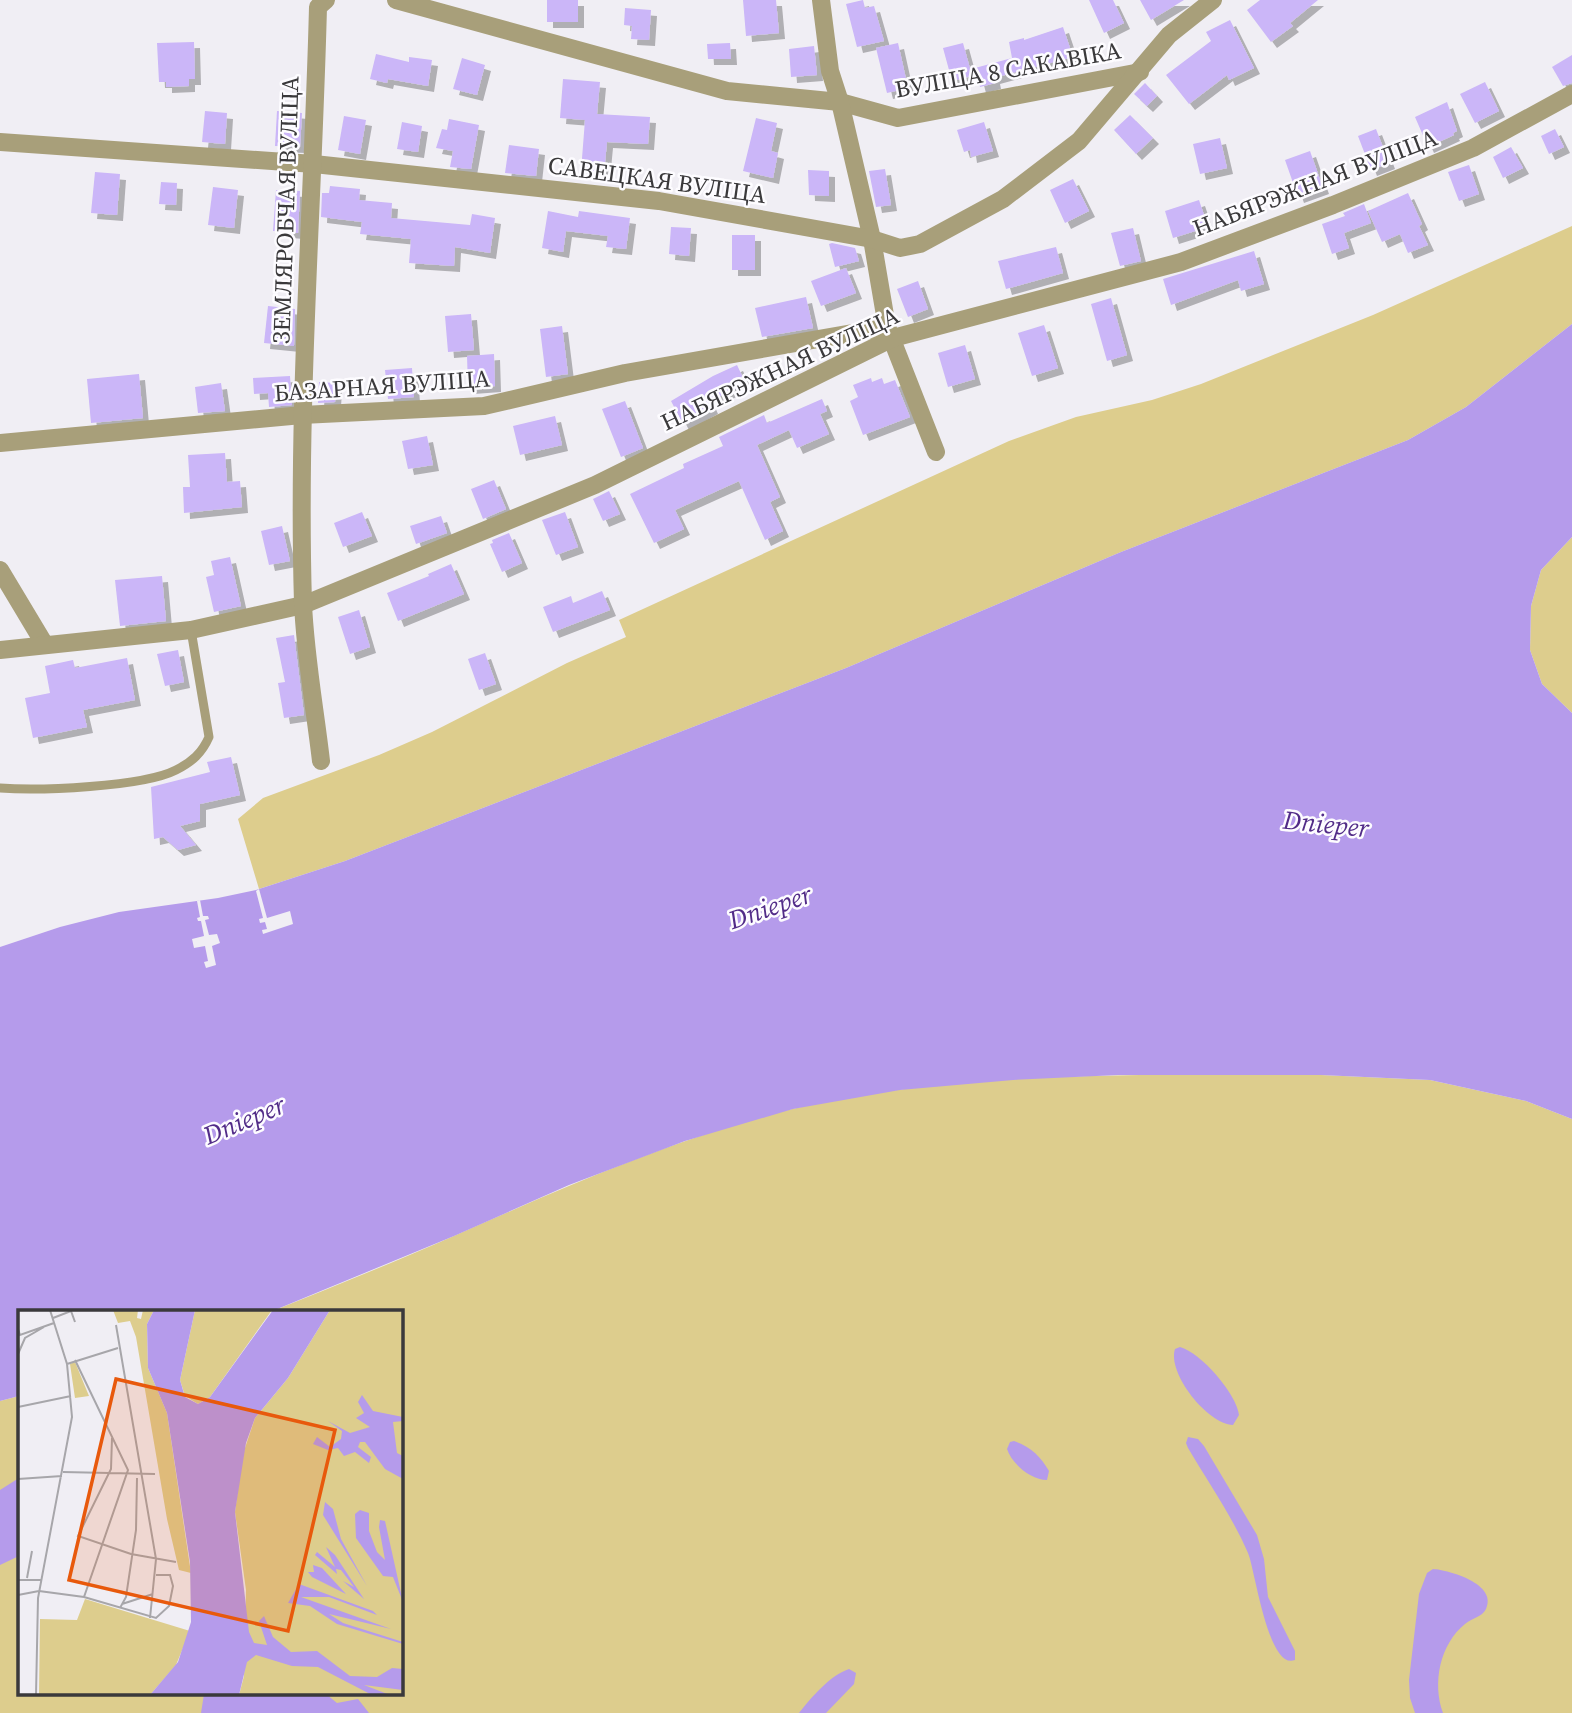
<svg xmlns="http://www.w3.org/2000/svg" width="1572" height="1713" font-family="'Source Serif 4',serif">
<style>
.green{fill:#ddcd8d}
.water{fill:#b59beb}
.pier{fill:#f0eef4}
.building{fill:#cbb6f8;filter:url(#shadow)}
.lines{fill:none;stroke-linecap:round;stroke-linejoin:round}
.service{stroke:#a89f7a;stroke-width:9}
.minor{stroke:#a89f7a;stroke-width:18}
.labels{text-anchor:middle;stroke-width:5;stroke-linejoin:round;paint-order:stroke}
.street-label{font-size:24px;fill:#3a393b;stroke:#fdfcff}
.water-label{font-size:26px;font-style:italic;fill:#522c88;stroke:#fdfcff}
.inset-road{fill:none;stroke:#a7a6aa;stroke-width:2}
.view{fill:#e8590c;fill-opacity:0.15;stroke:#e8590c;stroke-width:3.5}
.inset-edge{fill:none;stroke:#3a393b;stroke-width:3.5}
</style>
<defs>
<filter id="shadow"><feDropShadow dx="6" dy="6" stdDeviation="0" flood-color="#0004"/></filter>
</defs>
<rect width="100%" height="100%" fill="#f0eef4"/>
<g class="green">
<polygon points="1572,226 1572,324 1466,407 1408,440 1121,552 846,668 345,861 259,889 238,819 263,798 379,755 432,732 567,663 626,637 619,620 1009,441 1076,417 1152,400 1201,384 1373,315"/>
<polygon points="1572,537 1572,713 1542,684 1530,650 1531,606 1541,570"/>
<path d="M 1213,1074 L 1321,1075 L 1430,1080 L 1526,1101 L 1572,1119 L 1572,1713 L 0,1713 L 0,1401 L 19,1396 L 19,1694 L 401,1694 L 401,1312 L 270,1312 C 332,1287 395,1262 456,1235 C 565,1187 675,1138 792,1109 C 929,1076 1073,1076 1213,1074 Z"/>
</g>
<g class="water">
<polygon points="1572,324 1572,537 1541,570 1531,606 1530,650 1542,684 1572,713 1572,1119 1526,1101 1430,1080 1321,1075 1118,1075 1013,1080 900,1090 793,1109 685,1141 569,1185 454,1236 270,1312 19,1312 19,1396 0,1401 0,947 60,927 119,912 218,898 256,890 345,861 846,668 1121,552 1408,440 1466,407"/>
<path d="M 1180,1347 C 1201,1353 1236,1393 1239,1415 L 1233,1425 C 1207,1424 1167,1373 1175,1349 Z"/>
<path d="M 1188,1437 L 1198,1439 L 1204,1446 L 1257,1535 L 1264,1559 L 1268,1597 L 1295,1651 L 1295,1660 C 1268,1671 1255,1569 1248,1553 C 1232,1516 1208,1482 1188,1448 L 1186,1443 Z"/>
<path d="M 1014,1441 C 1030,1446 1041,1457 1049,1471 L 1047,1480 C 1031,1480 1012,1464 1007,1449 L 1010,1442 Z"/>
<polygon points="19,1478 19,1556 0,1565 0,1490"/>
<path d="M 1433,1569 C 1449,1570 1498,1584 1486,1609 C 1482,1617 1472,1618 1465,1624 C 1440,1644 1432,1683 1443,1713 L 1415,1713 L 1410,1698 L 1409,1680 L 1419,1594 L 1427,1573 Z"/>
<path d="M 849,1669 L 856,1673 L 854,1684 L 826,1713 L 799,1713 C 812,1697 829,1676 849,1669 Z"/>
<polygon points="204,1694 326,1694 337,1703 358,1699 369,1713 201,1713"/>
</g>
<g class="pier">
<polygon points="259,889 267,918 290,911 293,924 263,934 262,930 267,929 265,922 260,923 259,919 263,918 256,891"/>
<polygon points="200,900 203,916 208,916 209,919 205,920 209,935 217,934 220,943 212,946 216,965 206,968 204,962 208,961 205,946 194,948 192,939 204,936 201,921 198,921 197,918 200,917 197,901"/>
</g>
<g class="building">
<rect x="547" y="0" width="31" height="22"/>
<polygon points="743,0 776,0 779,33 746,36"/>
<polygon points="863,0 865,8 874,6 884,41 857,47 846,4"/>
<polygon points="1089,0 1113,0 1124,23 1104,33"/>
<polygon points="1140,0 1184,0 1151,20"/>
<polygon points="1260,0 1318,0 1290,23 1293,26 1271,42 1247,10"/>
<polygon points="625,8 651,10 649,40 631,39 632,26 624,25"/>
<polygon points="1230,20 1254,68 1229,80 1227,75 1189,104 1166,75 1211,41 1206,32"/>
<polygon points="1063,27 1073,57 994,78 995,83 980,87 975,68 1012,58 1009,42 1024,38 1024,40"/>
<polygon points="194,42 195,79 189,79 189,86 166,87 166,82 159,82 157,43"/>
<polygon points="730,43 731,59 708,59 707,44"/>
<polygon points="898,43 908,88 887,93 876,48"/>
<polygon points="963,43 972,76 952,81 943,48"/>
<polygon points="814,46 817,75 791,77 789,49"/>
<polygon points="376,54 409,62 409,57 432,60 428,86 388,79 387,83 370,79"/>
<polygon points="1572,55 1572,83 1563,86 1552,67"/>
<polygon points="462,58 485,65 477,95 453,89"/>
<polygon points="563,79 600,82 597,114 650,117 648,144 607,142 604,173 581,171 585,120 560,118"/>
<polygon points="1485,82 1499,111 1475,123 1460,94"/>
<polygon points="1145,83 1157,96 1147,106 1134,94"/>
<polygon points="1447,102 1457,131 1453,133 1454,135 1428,147 1415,117"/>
<polygon points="205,111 227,113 225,144 202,142"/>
<polygon points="277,111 302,113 300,147 275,146"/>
<polygon points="1130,115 1153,138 1136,154 1114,130"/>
<polygon points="344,116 366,120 360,154 338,150"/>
<polygon points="756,118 777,123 771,151 778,153 773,178 743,171"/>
<polygon points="449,119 479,125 471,169 450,167 453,151 436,148 442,129 447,130"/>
<polygon points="402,122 422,126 418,152 397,149"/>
<polygon points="984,122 993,151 971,157 970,150 964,152 957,130"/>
<polygon points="1376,129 1389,163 1371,170 1358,136"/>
<polygon points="1555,129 1564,147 1549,154 1541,136"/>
<polygon points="1220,138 1227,168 1200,174 1193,144"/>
<polygon points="509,145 539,149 536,176 505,173"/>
<polygon points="1511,147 1523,168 1503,178 1493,157"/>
<polygon points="1310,151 1323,188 1298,197 1285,160"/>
<polygon points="1469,165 1479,194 1459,201 1448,172"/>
<polygon points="885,169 891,205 876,207 869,171"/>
<polygon points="808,170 829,171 829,196 809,195"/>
<polygon points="95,172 120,174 117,215 91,213"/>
<polygon points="1073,179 1089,211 1065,223 1050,190"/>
<polygon points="161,182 177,183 176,205 159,204"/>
<polygon points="330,186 360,189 359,200 392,203 391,218 470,225 472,214 495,218 490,253 455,247 454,266 409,263 411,239 360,234 362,222 321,217 322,193 329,193"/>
<polygon points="213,187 238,190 234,228 208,225"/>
<polygon points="276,190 300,191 298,233 273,231"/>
<polygon points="1408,193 1422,224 1419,226 1428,245 1408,253 1400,234 1382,242 1368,211"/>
<polygon points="1199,200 1208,227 1173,238 1165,211"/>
<polygon points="1364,204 1371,223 1344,233 1349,248 1332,254 1322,224 1345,216 1343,213"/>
<polygon points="548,211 578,217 579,211 630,218 626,249 606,247 608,236 566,231 563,252 542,248"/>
<polygon points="671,227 691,228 689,256 669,254"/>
<polygon points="1133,228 1141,261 1120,266 1111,233"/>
<rect x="732" y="235" width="23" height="35"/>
<polygon points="832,243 855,248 859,261 835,267 829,244"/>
<polygon points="1056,247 1063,273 1006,289 998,261"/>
<polygon points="1254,251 1264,284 1241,291 1238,280 1171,305 1163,279"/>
<polygon points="846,268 856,293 821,306 811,281"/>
<polygon points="918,281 928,309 908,317 897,289"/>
<polygon points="806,297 813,328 762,337 755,308"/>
<polygon points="1111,298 1127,355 1107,361 1091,304"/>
<polygon points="268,306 295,309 294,346 264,343"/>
<polygon points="471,314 474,350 448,352 445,316"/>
<polygon points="1044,325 1058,368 1032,376 1018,333"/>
<polygon points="562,326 568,374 546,377 540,329"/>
<polygon points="965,345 975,379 948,387 938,353"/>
<polygon points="494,354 495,386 468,388 467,356"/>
<polygon points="737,365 746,384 709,401 712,408 683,424 671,401 713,376"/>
<polygon points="412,368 414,397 388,399 385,370"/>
<polygon points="139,374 143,418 91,423 87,379"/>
<polygon points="290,376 292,405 269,407 268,393 254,394 253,378"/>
<polygon points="871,378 872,382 882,378 884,384 895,380 910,417 863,435 850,401 858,397 853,385"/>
<polygon points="319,382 336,383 335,402 318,403"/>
<polygon points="221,383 225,411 198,413 195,387"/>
<polygon points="822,399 827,411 820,414 829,434 797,448 789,430 757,445 780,497 770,502 783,531 765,540 739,481 675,510 684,529 654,543 630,494 684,468 683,464 723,446 719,437 764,415 767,423"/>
<polygon points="625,401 643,448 621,457 602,409"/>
<polygon points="555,416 562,445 520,455 513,426"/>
<polygon points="427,436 433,465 408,469 402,441"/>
<polygon points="225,453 227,482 240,481 242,507 184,513 183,487 190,487 188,455"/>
<polygon points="494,480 506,509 483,519 471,489"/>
<polygon points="609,491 620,514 603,521 593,499"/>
<polygon points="362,512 372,536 343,547 334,523"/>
<polygon points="565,512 578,547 556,555 542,520"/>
<polygon points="441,516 447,533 416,544 410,526"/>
<polygon points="282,526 290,561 269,565 261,531"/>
<polygon points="509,533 522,563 502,572 490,544 493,543 492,540"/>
<polygon points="230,557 241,606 214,612 206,577 214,575 211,561"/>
<polygon points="451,564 464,594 398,621 387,593 429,576 428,574"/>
<polygon points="162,576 166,621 120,626 115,580"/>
<polygon points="602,591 610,610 553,632 543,607 571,596 573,603"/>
<polygon points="359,610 370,647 350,654 338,617"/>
<polygon points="294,635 304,715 284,718 278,683 285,682 276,638"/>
<polygon points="178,650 184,682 165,686 157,654"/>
<polygon points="485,653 496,684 479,690 468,659"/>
<polygon points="127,658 135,700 83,710 87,727 33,738 25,698 50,693 45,666 73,660 75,668"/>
<polygon points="231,757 240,795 200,804 200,821 180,826 196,845 178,850 163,837 154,839 151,787 210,772 207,762"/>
</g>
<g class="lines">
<path class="service" d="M 0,788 C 38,791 143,787 176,770 C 192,762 202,753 209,737 L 191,630"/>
<g class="minor">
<polyline points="396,0 727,91 840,102 898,118 1140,72"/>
<polyline points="821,0 830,71 840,102 872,239 887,327 936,452"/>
<polyline points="0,142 314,164 659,201 872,239 900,248 920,244 1003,199 1079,141 1169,35 1213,0"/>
<polyline points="0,443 302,415 484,406 625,373 887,327"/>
<polyline points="0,570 45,645"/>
<polyline points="0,650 191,630 303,605 595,485 893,338 1181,262 1333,205 1473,148 1572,94"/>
<path d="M 321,761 C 315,709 305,655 303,603 C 297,404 313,205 318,7 L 326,0"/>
</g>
</g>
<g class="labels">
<g class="street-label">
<text transform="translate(1008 70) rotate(-10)" y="8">ВУЛІЦА 8 САКАВІКА</text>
<text transform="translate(657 180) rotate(8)" y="8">САВЕЦКАЯ ВУЛІЦА</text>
<text transform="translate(1315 183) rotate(-21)" y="8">НАБЯРЭЖНАЯ ВУЛІЦА</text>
<text transform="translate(286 210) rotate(-88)" y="8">ЗЕМЛЯРОБЧАЯ ВУЛІЦА</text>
<text transform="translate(780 369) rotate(-25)" y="8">НАБЯРЭЖНАЯ ВУЛІЦА</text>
<text transform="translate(382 386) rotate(-4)" y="8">БАЗАРНАЯ ВУЛІЦА</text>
</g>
<g class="water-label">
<text transform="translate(1326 824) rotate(6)" y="9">Dnieper</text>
<text transform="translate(770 907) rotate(-19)" y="9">Dnieper</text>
<text transform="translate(244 1120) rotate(-23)" y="9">Dnieper</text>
</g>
</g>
<g transform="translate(18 1310)">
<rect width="385" height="385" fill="#f0eef4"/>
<path d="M 95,0 L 120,0 L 119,8 L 123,9 L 125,0 L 136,0 L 129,14 L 130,58 L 149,103 L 173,263 L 161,260 L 149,209 L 118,27 L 112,11 L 100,13 ZM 177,0 L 254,0 L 192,87 L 180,94 L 167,86 L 162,70 ZM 312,0 L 385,0 L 385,385 L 221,385 L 226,366 L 228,280 L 217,202 L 224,147 L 237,108 L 270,68 ZM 57,52 L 71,86 L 57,88 L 52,54 ZM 67,289 L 172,321 L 158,355 L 132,385 L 21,385 L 22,309 L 59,310 Z" fill="#ddcd8d"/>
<path d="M 136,0 L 177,0 L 162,70 L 167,87 L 180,94 L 192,87 L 255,0 L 312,0 L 270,68 L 237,108 L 228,133 L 217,202 L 231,322 L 236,333 L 249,335 L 241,311 L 246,306 L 255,327 L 273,342 L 299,341 L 332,366 L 359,367 L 374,358 L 385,359 L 385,380 L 346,375 L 372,385 L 354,385 L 300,357 L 274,356 L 238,345 L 229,352 L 221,385 L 132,385 L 160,352 L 173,312 L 172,252 L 149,103 L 130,58 L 129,14 ZM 344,85 L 355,101 L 385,107 L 385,111 L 375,112 L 379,143 L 385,146 L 385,169 L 367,159 L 347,132 L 342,132 L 340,137 L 353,147 L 351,153 L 337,142 L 326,146 L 320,138 L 310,140 L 295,134 L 299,127 L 312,137 L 323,129 L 324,121 L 310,111 L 332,123 L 352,117 L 338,108 L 346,103 L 340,92 ZM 307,192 L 315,199 L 323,229 L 349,276 L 305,205 ZM 342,200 L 351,203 L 351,221 L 359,242 L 367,250 L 361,217 L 362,210 L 367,211 L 385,292 L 375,267 L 365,266 L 338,228 L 337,204 ZM 308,237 L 317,245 L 346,289 L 325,271 L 336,277 L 323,260 L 318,259 L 319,264 L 297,245 L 299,242 L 317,257 ZM 295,255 L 304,258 L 328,284 L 294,267 L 290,262 L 296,262 ZM 281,274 L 355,301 L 359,305 L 311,287 L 283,287 L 373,319 L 311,304 L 325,313 L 385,332 L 385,334 L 319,314 L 292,296 L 270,293 Z" fill="#b59beb"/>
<path class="inset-road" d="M 35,8 L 53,1 L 57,12M 98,15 L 138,249 L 132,308M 0,19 L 2,25 L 36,13M 0,44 L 7,28 L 26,17M 57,50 L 110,160 L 66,287M 49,54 L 100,38M 0,97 L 53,86M 0,120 L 0,171M 94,128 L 93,159 L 60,226 L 113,244 L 158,252M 45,162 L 137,164M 0,169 L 44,166M 9,268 L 14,241M 0,270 L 23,270M 21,281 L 66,287 L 138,308 L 151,296 L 155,276 L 152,265 L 138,265M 0,285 L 21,281M 104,294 L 135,284M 102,298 L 108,287 L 118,220 L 119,168M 18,385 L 20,288 L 54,107 L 49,54 L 32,0"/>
<path class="view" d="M 98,69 L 317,120 L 270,321 L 51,270 Z"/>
<rect width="385" height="385" class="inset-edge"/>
</g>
</svg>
